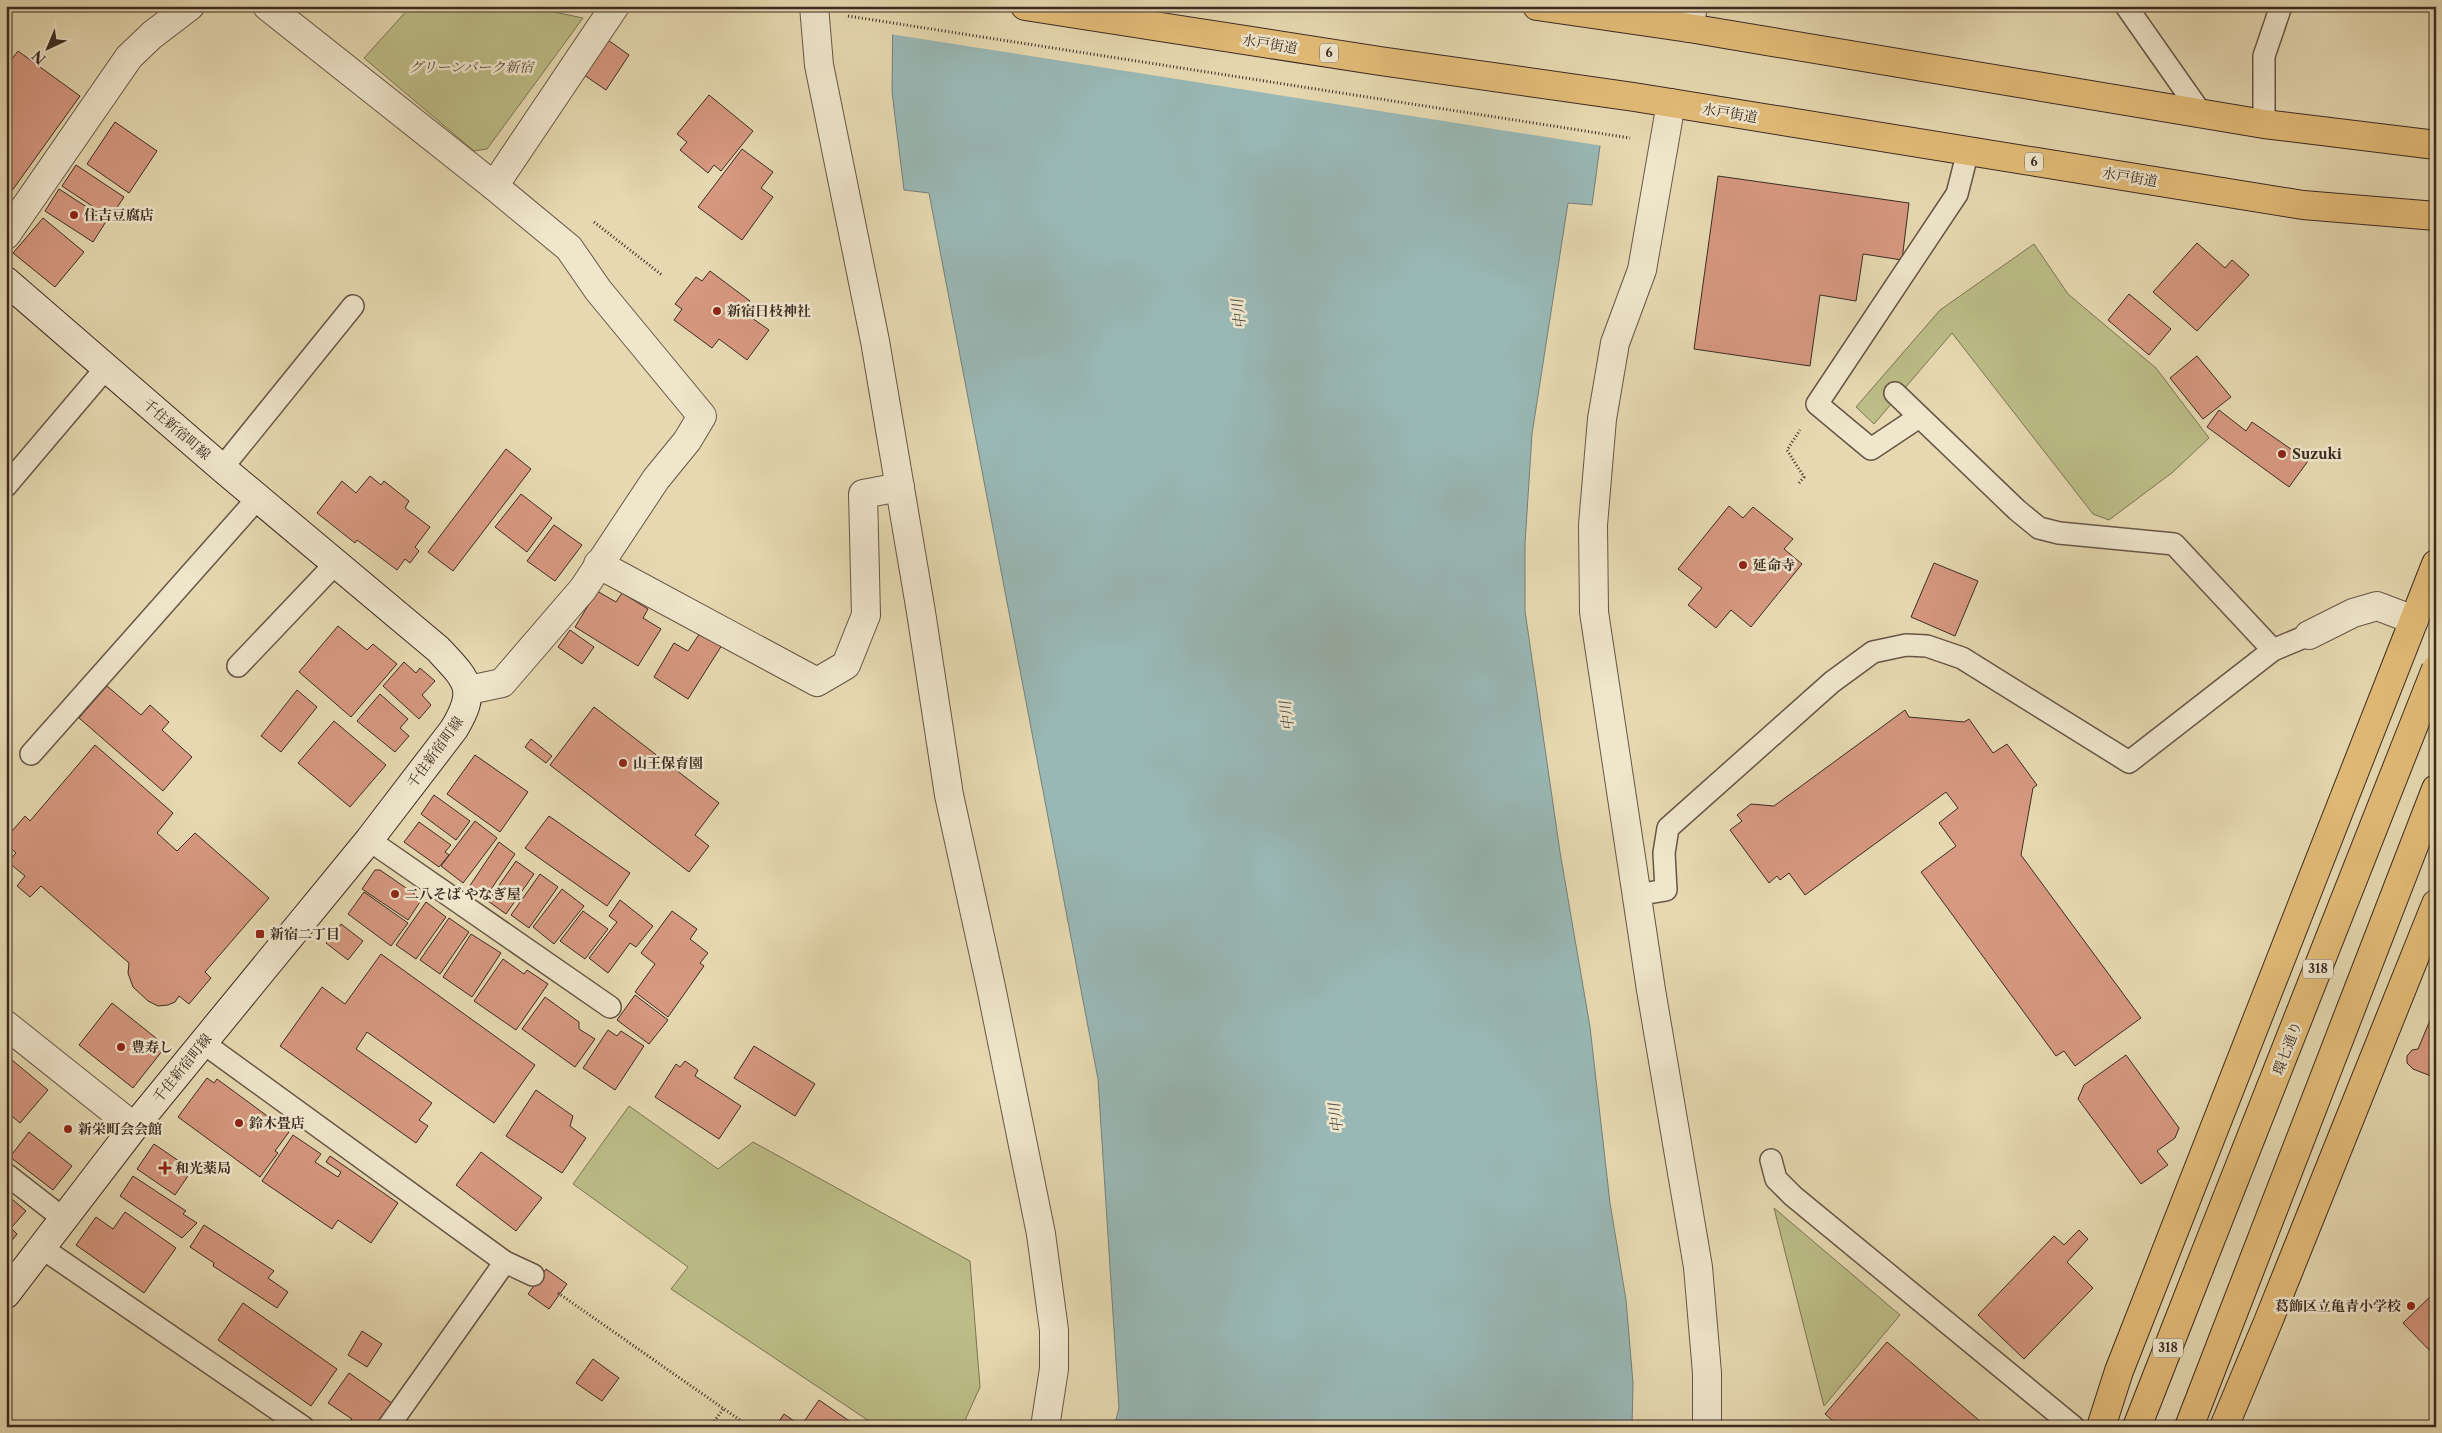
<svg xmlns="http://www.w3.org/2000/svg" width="2442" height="1433" font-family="'Libre Caslon Text','Noto Serif JP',serif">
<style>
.green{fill:#bcbd87;stroke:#7c7455}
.water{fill:#99b8b5;stroke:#74807b}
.pier{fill:#e6d9b1}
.building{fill:#d69880;stroke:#3c2b23}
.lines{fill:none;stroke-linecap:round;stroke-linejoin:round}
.service-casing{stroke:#665646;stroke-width:24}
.minor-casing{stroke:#665646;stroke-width:30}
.secondary-casing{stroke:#3c2b23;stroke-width:30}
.primary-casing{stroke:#3c2b23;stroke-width:30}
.trunk-casing{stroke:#3c2b23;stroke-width:30}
.path{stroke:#3c2b23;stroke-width:3;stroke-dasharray:1 2.5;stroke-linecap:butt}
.service{stroke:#efe6cc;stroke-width:21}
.minor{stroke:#efe6cc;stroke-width:28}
.secondary{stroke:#efe6cc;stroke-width:28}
.primary{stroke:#e3bc78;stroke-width:28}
.trunk{stroke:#e3bc78;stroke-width:28}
.primary-bridge-casing{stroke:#3c2b23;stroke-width:30;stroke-linecap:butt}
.primary-bridge{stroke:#e3bc78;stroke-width:28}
.poi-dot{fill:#8f2418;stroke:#efe6cc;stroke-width:2}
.labels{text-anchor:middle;stroke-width:5;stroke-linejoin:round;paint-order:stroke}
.shield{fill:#efe6cc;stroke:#726356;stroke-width:1}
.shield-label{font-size:12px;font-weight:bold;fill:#3c2b23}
.street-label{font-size:14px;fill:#3c2b23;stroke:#efe6cc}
.park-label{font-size:14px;font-style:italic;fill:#564837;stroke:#efe6cc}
.poi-label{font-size:14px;font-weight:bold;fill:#3c2b23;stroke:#efe6cc;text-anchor:start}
.water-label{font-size:15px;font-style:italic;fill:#534e48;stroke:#efe6cc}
</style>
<rect width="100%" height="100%" fill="#e6d9b1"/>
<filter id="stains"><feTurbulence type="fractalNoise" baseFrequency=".004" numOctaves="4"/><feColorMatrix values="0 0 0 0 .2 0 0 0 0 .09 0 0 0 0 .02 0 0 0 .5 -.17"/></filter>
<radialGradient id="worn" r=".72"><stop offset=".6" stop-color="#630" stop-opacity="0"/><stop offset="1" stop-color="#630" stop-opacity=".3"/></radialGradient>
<g class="green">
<polygon points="411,6 525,6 583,18 487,149 474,151 364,58"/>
<polygon points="2034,244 2068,294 2156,368 2209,438 2173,472 2109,520 2093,514 1952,333 1874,424 1856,407 1940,310"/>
<polygon points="629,1106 718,1169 753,1142 970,1261 980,1387 962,1427 878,1427 671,1289 688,1267 573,1184"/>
<polygon points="1774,1208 1900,1315 1824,1406"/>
</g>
<polygon class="water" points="893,6 1619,6 1592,205 1568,203 1532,434 1525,544 1525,611 1560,852 1590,1027 1610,1203 1626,1300 1633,1383 1632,1427 1114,1427 1119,1408 1098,1079 929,193 904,190 892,92"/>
<polygon class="pier" points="891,6 1621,6 1603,146 890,34"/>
<g class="building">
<polygon points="608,40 629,55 606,90 584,75"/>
<polygon points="18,51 80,96 6,199 6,67"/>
<polygon points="709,95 753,131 721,171 714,165 708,173 680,150 687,142 677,134"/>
<polygon points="115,122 157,151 129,193 87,164"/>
<polygon points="742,149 773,172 761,188 773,197 742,240 698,207"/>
<polygon points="76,165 124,197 110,218 62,186"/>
<polygon points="1718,176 1909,203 1902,260 1863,254 1856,301 1820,295 1810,366 1694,349"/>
<polygon points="59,189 107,220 93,242 45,211"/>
<polygon points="43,218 84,252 55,287 13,253"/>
<polygon points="2197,243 2225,268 2232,260 2249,275 2197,331 2153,292"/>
<polygon points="710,271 750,301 742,311 769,330 747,360 719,339 712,348 674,320 682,309 675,304 696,277 702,281"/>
<polygon points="2129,294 2171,329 2149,355 2108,320"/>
<polygon points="2197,356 2231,397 2203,419 2170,378"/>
<polygon points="2219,410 2246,431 2252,422 2308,461 2289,487 2207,427"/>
<polygon points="506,449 531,469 453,571 428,552"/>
<polygon points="370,476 381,485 384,481 409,501 405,508 430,527 415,547 419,551 410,563 405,559 397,570 357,540 355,543 317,513 342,481 356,493"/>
<polygon points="521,494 552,518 527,552 495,527"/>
<polygon points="1729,506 1743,518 1753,507 1793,539 1784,549 1802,564 1751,627 1731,610 1716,628 1688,605 1702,588 1678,569"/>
<polygon points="554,525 582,545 555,581 527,561"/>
<polygon points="1934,563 1978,581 1955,636 1911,617"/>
<polygon points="597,591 616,602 622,593 648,609 643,618 661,629 638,666 575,627"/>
<polygon points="338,626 367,650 373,644 397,664 351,717 299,672"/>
<polygon points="570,630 594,647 582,664 558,647"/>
<polygon points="700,633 722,645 688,699 654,677 674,643 688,651"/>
<polygon points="404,662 416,673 420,668 435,681 422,695 431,705 419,719 383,686"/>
<polygon points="107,686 141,715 150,705 169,722 162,730 192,757 163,791 79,718"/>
<polygon points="297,690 317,707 281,752 261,736"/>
<polygon points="380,694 408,719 400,728 409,736 395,752 357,721"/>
<polygon points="594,707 719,803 695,835 709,846 689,872 550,765"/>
<polygon points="1905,710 1909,717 1964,722 1969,719 1993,753 2007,744 2037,785 2033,788 2021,855 2141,1018 2075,1066 2064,1051 2056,1056 1921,872 1956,846 1939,823 1958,808 1946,792 1805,895 1789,873 1780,880 1777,876 1769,883 1730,830 1742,821 1737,815 1751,804 1774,806"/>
<polygon points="334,721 386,765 350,807 298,763"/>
<polygon points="531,739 552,756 546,763 525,747"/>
<polygon points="95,745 173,813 157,833 177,851 195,833 269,898 205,972 211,978 189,1004 179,996 175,1002 168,1005 158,1006 148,1001 133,987 128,973 129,963 41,886 30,897 17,886 25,876 8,862 16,853 6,844 6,838 25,816 30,821"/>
<polygon points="475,755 528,792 500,832 447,794"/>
<polygon points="434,795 470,821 456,840 421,814"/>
<polygon points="549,816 630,873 607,906 525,848"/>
<polygon points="475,821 497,838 463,883 441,866"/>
<polygon points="419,822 451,845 445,852 449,855 439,867 404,842"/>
<polygon points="499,842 515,854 485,898 469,887"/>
<polygon points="516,861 534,874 506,914 488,901"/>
<polygon points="375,870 380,870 422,899 408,920 362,889"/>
<polygon points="540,874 558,887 529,928 511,915"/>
<polygon points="562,889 584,906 554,944 533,927"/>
<polygon points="364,892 408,923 391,946 348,914"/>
<polygon points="620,900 653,926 636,947 630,943 608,973 589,958 617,922 609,916"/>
<polygon points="426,902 446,917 416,959 396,945"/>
<polygon points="583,911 608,929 585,959 560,941"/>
<polygon points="672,911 697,929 690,939 708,953 700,963 704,966 668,1017 635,992 655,964 641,953"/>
<polygon points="449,918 469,932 440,974 420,960"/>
<polygon points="341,924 363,941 348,960 326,943"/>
<polygon points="471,934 501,953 472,997 443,977"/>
<polygon points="381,954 535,1065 494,1123 367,1032 356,1049 432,1103 419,1120 428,1126 416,1143 280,1046 322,987 345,1004"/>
<polygon points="503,959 524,974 527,970 548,984 516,1030 474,1001"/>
<polygon points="2436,983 2436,1000 2430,997"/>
<polygon points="635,995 668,1020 649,1044 617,1020"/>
<polygon points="545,997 579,1022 579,1029 595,1039 575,1067 522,1029"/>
<polygon points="112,1003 166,1046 133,1088 79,1045"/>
<polygon points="2436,1006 2436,1078 2413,1069 2407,1063 2407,1056 2412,1050 2418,1049"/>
<polygon points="608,1030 617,1036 621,1031 644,1046 615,1090 583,1068"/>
<polygon points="754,1046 815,1084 795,1116 734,1078"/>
<polygon points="6,1055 48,1090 20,1123 6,1111"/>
<polygon points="2126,1055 2179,1128 2175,1138 2157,1151 2168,1165 2141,1184 2078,1099 2084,1085"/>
<polygon points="685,1061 698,1070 695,1076 741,1106 719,1139 655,1097 676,1064 680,1067"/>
<polygon points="207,1078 214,1083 217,1079 289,1132 275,1151 278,1153 260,1177 178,1117"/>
<polygon points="536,1090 573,1116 570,1126 586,1138 562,1173 506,1136"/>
<polygon points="29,1132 72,1166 53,1190 10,1157"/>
<polygon points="293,1135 321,1154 315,1162 338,1177 341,1172 326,1162 330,1156 398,1203 371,1243 338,1220 332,1229 262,1181"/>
<polygon points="154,1144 192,1170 175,1195 137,1169"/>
<polygon points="481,1152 542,1198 516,1231 456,1185"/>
<polygon points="133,1176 186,1211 183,1214 197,1223 182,1238 120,1196"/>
<polygon points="6,1194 26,1211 11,1228 17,1234 6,1248"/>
<polygon points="125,1212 176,1248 144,1293 76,1245 96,1217 113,1229"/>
<polygon points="204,1225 274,1271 268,1278 288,1292 277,1308 213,1266 214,1263 190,1247"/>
<polygon points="2079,1230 2088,1239 2067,1262 2093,1288 2024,1359 1978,1315 2054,1236 2064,1245"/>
<polygon points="546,1269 567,1284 549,1309 528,1294"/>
<polygon points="2436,1291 2436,1357 2403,1323"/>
<polygon points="243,1303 337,1369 311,1406 218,1340"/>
<polygon points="362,1331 382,1344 367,1367 348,1355"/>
<polygon points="1887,1342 1987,1427 1840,1427 1825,1414"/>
<polygon points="593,1359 619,1378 602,1401 576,1383"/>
<polygon points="349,1373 396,1406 382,1427 347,1427 352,1419 328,1403"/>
<polygon points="819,1400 858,1427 775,1427 784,1414 801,1426"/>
</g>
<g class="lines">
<defs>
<g id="service">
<polyline points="2126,6 2201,113"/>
<polyline points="2264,124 2264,56 2281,6"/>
<polyline points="1895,393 2017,510 2039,528 2059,533 2174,544 2273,650"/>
<polyline points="1919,417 1871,449 1817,404 1957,194 1968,151"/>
<polyline points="222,468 353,306"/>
<polyline points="6,486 106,368"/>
<polyline points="238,666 336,563"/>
<polyline points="31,754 258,498"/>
<polyline points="369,840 610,1007"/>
<polyline points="1636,895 1666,890 1664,853 1668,828 1832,682 1873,652 1906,645 1927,646 1962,658 2129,762 2273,650 2309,635"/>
<polyline points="202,1042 505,1262 533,1275"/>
<polyline points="1771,1160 1776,1179 1793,1196 2074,1427"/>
<polyline points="6,1174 64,1219"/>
<polyline points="42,1248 303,1427"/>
<polyline points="388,1427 505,1262"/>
</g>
<g id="minor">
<polyline points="267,6 494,186"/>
<polyline points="814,6 819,65 875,341 921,612 949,795 991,987 1041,1234 1054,1330 1054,1369 1045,1427"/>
<polyline points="1689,28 1693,6"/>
<polyline points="1671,103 1642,270 1615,343 1602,419 1593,525 1594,612 1651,990 1698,1267 1707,1373 1707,1427"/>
<polyline points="6,235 129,57 152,35 190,6"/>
<polyline points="598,564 817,682 846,665 866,615 863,494 900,487"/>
<polyline points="2309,635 2353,613 2377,606 2414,620"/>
<polyline points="469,690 502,683 583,589 656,479 687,441 702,416 598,290 569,248 494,186 615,6"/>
<polyline points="6,1025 134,1127"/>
</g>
<path id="secondary" d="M 6,281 L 222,468 L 438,649 C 468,681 478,689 454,729 L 369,840 L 134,1127 L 6,1294"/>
<g id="primary">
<polyline points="2101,1427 2119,1371 2436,564"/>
<polyline points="2137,1427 2199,1269"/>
<polyline points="2189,1427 2436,789"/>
<polyline points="2224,1427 2268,1322 2436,904"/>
</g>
<g id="trunk">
<polyline points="1025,6 1380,61 1634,97 2303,205 2436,216"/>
<polyline points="1537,6 1689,28 2264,124 2436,145"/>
</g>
</defs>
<use href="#service" class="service-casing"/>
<use href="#minor" class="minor-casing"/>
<use href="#secondary" class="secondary-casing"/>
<use href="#primary" class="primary-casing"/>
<use href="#trunk" class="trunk-casing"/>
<g class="path">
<polyline points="848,16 1630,138"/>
<polyline points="594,222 662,275"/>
<polyline points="1799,483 1804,477 1787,450 1800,430"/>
<polyline points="558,1293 750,1427"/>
<polyline points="710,1427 724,1408"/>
</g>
<use href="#service" class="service"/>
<use href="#minor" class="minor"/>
<use href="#secondary" class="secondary"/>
<use href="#primary" class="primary"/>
<use href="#trunk" class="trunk"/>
<defs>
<polyline id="primary-bridge" points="2199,1269 2436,669"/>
</defs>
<use href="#primary-bridge" class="primary-bridge-casing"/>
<use href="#primary-bridge" class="primary-bridge"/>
</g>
<g class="poi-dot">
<circle cx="74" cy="215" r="5"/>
<circle cx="717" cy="311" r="5"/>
<circle cx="2282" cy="454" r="5"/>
<circle cx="1743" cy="565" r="5"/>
<circle cx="623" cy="763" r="5"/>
<circle cx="395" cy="894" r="5"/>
<rect x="255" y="929" width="10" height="10" rx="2.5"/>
<circle cx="121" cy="1047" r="5"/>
<circle cx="239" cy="1123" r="5"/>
<circle cx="68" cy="1129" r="5"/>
<path d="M162.5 1160.5h5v5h5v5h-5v5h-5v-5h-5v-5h5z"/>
<circle cx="2411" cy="1306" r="5"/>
</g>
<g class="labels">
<g class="shield">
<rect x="1320" y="43.5" width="18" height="19" rx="4"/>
<rect x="2025" y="152.5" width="18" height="19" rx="4"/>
<rect x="2303" y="959.5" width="30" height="19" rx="4"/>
<rect x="2153" y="1338.5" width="30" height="19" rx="4"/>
</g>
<g class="shield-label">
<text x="1329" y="57">6</text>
<text x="2034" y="166">6</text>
<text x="2318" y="973">318</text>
<text x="2168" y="1352">318</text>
</g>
<g class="street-label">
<text transform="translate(1270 44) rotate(9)" y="5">水戸街道</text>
<text transform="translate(1730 113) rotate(9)" y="5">水戸街道</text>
<text transform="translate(2130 177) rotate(9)" y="5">水戸街道</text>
<text transform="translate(177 429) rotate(41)" y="5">千住新宿町線</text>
<text transform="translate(435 752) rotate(-54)" y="5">千住新宿町線</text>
<text transform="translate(2287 1048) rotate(-69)" y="5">環七通り</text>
<text transform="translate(182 1068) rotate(-51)" y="5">千住新宿町線</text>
</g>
<g class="park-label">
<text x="471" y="72">グリーンパーク新宿</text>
</g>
<g class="poi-label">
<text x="84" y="220">住吉豆腐店</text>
<text x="727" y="316">新宿日枝神社</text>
<text x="2292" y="459">Suzuki</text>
<text x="1753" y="570">延命寺</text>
<text x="633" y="768">山王保育園</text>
<text x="405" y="899">二八そば やなぎ屋</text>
<text x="270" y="939">新宿二丁目</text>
<text x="131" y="1052">豊寿し</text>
<text x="249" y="1128">鈴木畳店</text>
<text x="78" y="1134">新栄町会会館</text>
<text x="175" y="1173">和光薬局</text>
<text x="2401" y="1311" text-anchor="end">葛飾区立亀青小学校</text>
</g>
<g class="water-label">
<text transform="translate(1239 314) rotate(-97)" y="5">中川</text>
<text transform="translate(1287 716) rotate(-97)" y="5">中川</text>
<text transform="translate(1336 1118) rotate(-97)" y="5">中川</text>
</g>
</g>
<rect width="2442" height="1433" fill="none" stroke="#e6d9b1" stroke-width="25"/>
<rect x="8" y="8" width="2427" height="1418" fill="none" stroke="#3c2b23" stroke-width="2.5"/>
<rect x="12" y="12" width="2417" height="1408" fill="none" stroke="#3c2b23"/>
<g transform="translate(48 48) rotate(224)" stroke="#efe6cc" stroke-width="4" paint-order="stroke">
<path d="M0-4L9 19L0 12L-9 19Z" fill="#3c2b23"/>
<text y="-8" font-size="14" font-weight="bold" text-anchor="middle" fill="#3c2b23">N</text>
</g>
<rect width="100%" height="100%" filter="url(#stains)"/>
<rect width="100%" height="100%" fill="url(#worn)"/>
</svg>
